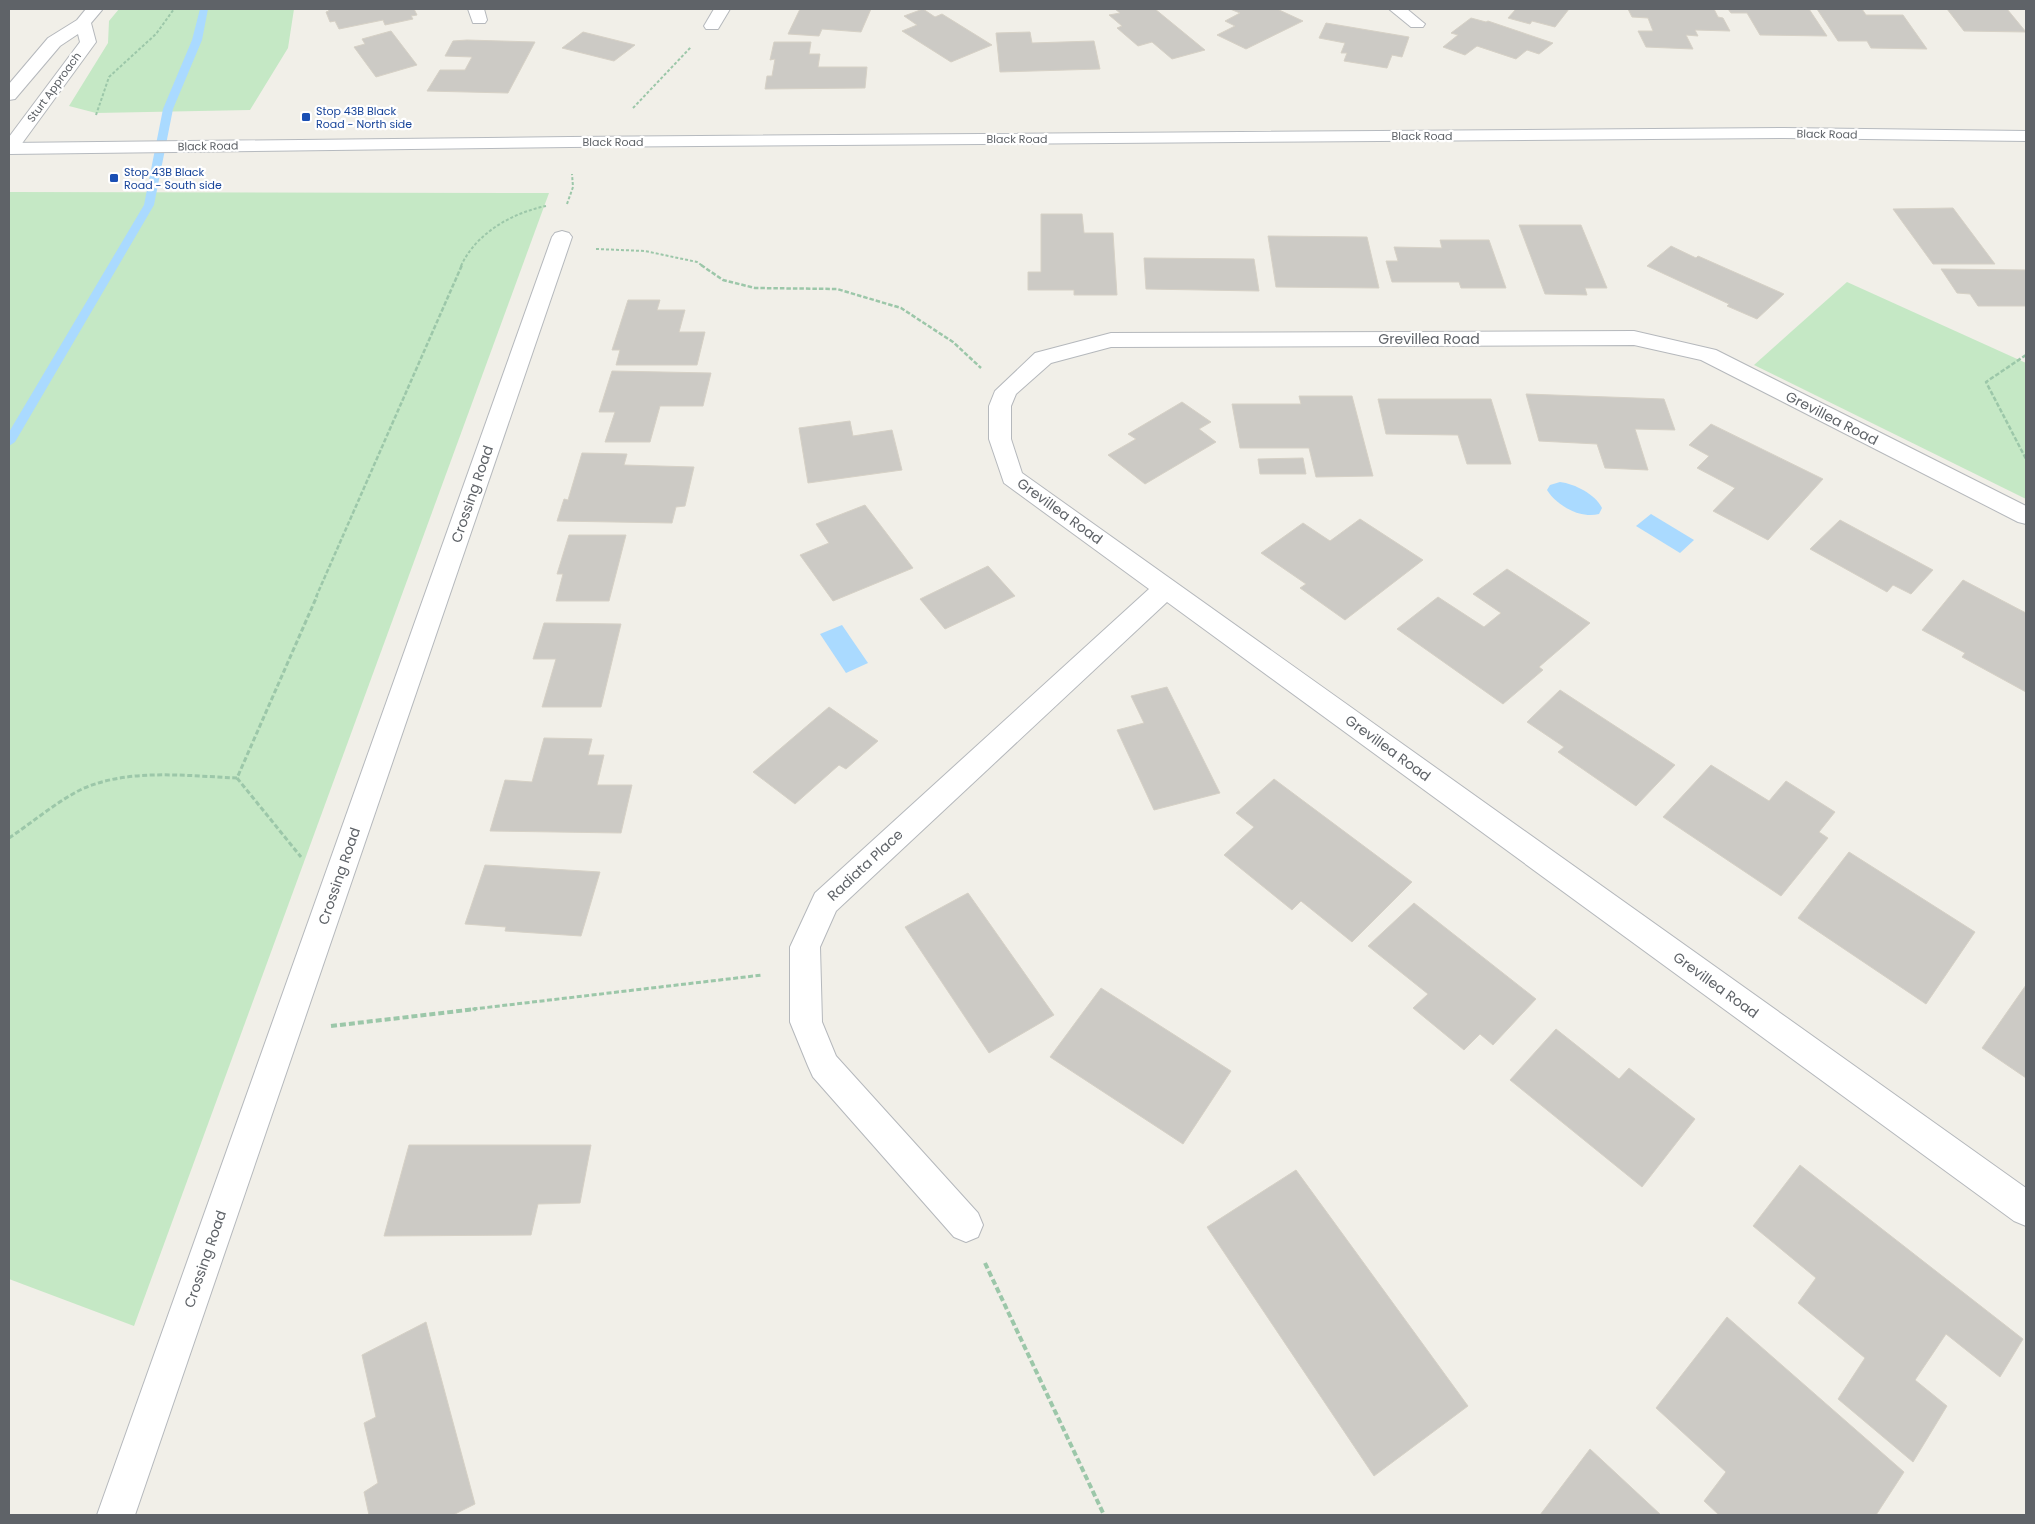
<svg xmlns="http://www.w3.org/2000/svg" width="2035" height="1524" font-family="Poppins,sans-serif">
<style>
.green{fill:#c5e8c5}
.water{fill:#aadaff}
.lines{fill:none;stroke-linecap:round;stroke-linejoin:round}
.stream{fill:#aadaff;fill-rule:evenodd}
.building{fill:#cccac5;stroke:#d6d1c6}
.street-casing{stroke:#b5b8bc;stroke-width:2}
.secondary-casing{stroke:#b6babf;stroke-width:2}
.path-far3{stroke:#9cc7a9;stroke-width:2;stroke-dasharray:3 2;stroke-linecap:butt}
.path-far2{stroke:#9cc7a9;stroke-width:2.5;stroke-dasharray:4.5 2;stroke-linecap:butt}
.path-far1{stroke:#9cc7a9;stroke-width:3;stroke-dasharray:5 2.5;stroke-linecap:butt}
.path{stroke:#9cc7a9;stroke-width:4;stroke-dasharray:6 3;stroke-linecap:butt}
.street{fill:#fff;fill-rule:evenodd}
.secondary{fill:#fff;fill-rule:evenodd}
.transit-dot{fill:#1a4fb4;stroke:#fff;stroke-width:2}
.labels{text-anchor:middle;stroke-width:4.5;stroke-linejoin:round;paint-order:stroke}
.far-street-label{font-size:11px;fill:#5f6368;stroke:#fff}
.far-transit-label{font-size:11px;fill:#164399;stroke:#fff;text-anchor:start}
.street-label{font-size:14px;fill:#5f6368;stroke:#fff}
</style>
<rect width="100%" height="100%" fill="#f1efe8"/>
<g class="green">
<polygon points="119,9 294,9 288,48 250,110 96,113 69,106 108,43 109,21"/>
<polygon points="9,192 549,193 134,1326 9,1279"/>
<polygon points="1847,282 2026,363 2026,499 1754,365"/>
</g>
<g class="water">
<path d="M 1560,482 C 1575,484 1595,494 1602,508 L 1599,514 C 1581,519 1557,506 1547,490 L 1550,485 Z"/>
<polygon points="1651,514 1694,540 1680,553 1636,526"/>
<polygon points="842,625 868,663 846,673 820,634"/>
</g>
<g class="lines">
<polygon class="stream" points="200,9 208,9 202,40 173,109 154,205 15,442 9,446 9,432 144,205 163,109 192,40"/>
</g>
<g class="building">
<polygon points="328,9 414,9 417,15 411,16 413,19 385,25 383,20 339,29 335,21 330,22 326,12 329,11"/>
<polygon points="800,9 871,9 861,32 822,29 819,36 788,34"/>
<polygon points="923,9 935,17 942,14 992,45 951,62 902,31 917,25 904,16"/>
<polygon points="1115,9 1155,9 1205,50 1172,59 1152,42 1138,46 1117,28 1122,26 1109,15 1120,13"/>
<polygon points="1230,9 1277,9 1303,21 1246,49 1217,35 1235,26 1225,21 1240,13"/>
<polygon points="1516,9 1569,9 1555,27 1532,21 1530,24 1508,18"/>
<polygon points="1628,9 1714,9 1718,17 1723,18 1730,31 1695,30 1698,36 1686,35 1693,49 1646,47 1638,31 1653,31 1648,18 1632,17"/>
<polygon points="1728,9 1809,9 1827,36 1760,35 1747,13 1731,13"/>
<polygon points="1817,9 1862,9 1866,15 1903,15 1927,49 1871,48 1867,41 1838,41"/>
<polygon points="1947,9 2007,9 2026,32 1964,31"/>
<polygon points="1471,18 1486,22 1488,21 1553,43 1539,54 1527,50 1516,59 1477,46 1465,55 1443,47 1458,35 1451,33"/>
<polygon points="1326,23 1409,37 1402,57 1392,55 1387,68 1344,61 1347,53 1341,53 1345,43 1319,38"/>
<polygon points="391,31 417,65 376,77 354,47 365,44 362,39"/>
<polygon points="583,32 635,45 614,61 562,48"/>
<polygon points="1030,32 1032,43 1094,41 1100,69 1000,72 996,33"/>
<polygon points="467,40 535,42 508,93 427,91 440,70 465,70 472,57 445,56 453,41"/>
<polygon points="774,42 811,42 809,54 820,54 818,67 867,67 865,88 765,89 767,76 772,76 775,59 770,60"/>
<polygon points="1953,208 1995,264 1933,264 1893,209"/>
<polygon points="1041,214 1082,214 1084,233 1113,233 1117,295 1074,295 1074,290 1028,290 1028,272 1041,272"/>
<polygon points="1519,225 1581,225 1607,288 1585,288 1587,295 1545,294"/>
<polygon points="1268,236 1367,237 1379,288 1276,287"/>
<polygon points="1440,240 1489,240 1506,288 1461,288 1459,282 1392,282 1386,261 1398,261 1394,247 1442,248"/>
<polygon points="1671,246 1696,258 1698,256 1784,294 1757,319 1727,306 1729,304 1647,266"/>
<polygon points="1144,258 1254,259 1259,291 1146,289"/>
<polygon points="1941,269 2026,270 2026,306 1978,306 1970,294 1957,293"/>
<polygon points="628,300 660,300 657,310 685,310 679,332 705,332 697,365 616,365 620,350 612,350"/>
<polygon points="612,371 711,373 703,406 660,406 650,442 605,442 615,412 599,412"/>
<polygon points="1526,394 1664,399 1675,430 1635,429 1648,470 1605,468 1597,444 1539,441"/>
<polygon points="1299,396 1352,396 1373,476 1316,477 1309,448 1240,448 1232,404 1301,404"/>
<polygon points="1378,399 1491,399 1511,464 1467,464 1458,435 1386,434"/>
<polygon points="1182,402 1211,422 1199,429 1216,442 1145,484 1108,455 1136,439 1128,434"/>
<polygon points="850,421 853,436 892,430 902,470 808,483 799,428"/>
<polygon points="1711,424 1823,479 1768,540 1713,511 1735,488 1697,468 1709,456 1689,445"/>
<polygon points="582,453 627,454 624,465 694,467 685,506 676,507 672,523 557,521 564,499 568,500"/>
<polygon points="1303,458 1306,474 1260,474 1258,459"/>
<polygon points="865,505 913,568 833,601 800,555 829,543 816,524"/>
<polygon points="1360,519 1423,560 1345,620 1300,588 1306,584 1261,553 1303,523 1330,541"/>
<polygon points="1840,520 1933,570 1911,594 1893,585 1887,592 1810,549"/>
<polygon points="569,535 626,535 609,601 556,601 563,574 557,574"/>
<polygon points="988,566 1015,596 945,629 920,599"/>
<polygon points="1507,569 1590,623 1539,667 1543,670 1503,704 1397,629 1438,597 1484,627 1501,613 1473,594"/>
<polygon points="1963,580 2026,613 2026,692 1962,657 1965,653 1922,630"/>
<polygon points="544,623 621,624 601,707 542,707 556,659 533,659"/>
<polygon points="1167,687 1220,793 1154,810 1117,730 1144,723 1131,696"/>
<polygon points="1560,690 1675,765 1636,806 1558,752 1564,747 1527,722"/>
<polygon points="829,707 878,741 846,769 839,765 795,804 753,772"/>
<polygon points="544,738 592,739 588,755 604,755 597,785 632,785 621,833 490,831 505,780 532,782"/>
<polygon points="1711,765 1769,801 1786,781 1835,812 1819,832 1828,838 1781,896 1663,817"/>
<polygon points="1274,779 1412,882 1352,942 1301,901 1292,910 1224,855 1254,827 1236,813"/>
<polygon points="1849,852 1975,932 1926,1004 1798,918"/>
<polygon points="485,865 600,872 581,936 505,931 506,927 465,924"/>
<polygon points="968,893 1054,1015 989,1053 905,927"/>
<polygon points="1414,903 1536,999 1493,1045 1480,1034 1464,1050 1413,1008 1428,994 1368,946"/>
<polygon points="2026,985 2026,1078 1982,1048"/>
<polygon points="1101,988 1231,1071 1183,1144 1050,1057"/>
<polygon points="1556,1029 1619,1079 1629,1068 1695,1119 1642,1187 1510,1080"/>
<polygon points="409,1145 591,1145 580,1203 538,1204 531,1235 384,1236"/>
<polygon points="1800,1165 2023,1339 2000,1377 1946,1334 1915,1380 1947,1406 1913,1462 1838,1399 1865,1358 1798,1303 1816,1278 1753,1226"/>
<polygon points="1296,1170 1468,1406 1374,1476 1207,1227"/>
<polygon points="1727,1317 1904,1472 1876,1515 1719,1515 1704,1501 1726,1472 1656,1408"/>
<polygon points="426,1322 475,1504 453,1515 369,1515 364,1492 378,1483 364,1423 376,1417 362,1355"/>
<polygon points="1590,1449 1661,1515 1540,1515"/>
</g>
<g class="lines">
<defs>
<g id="street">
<polygon points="86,9 102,10 91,23 96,42 15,153 9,154 9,137 80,42 78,34 60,46 15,99 9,100 9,84 48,38 77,20"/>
<polygon points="468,9 484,9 487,20 485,23 473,23"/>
<polygon points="714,9 730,9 718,29 706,29 704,26"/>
<polygon points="1389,9 1407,9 1425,24 1423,27 1411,27"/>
<polygon points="562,231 569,233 572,237 135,1515 97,1515 552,237 555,233"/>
<polygon points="1634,331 1716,350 2026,506 2026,524 2018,522 1701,360 1634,345 1111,347 1051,363 1016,394 1011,406 1011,439 1022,473 2026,1188 2026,1226 2014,1221 1167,602 836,911 820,947 822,1022 836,1056 978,1213 983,1225 978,1237 966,1242 954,1237 813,1077 808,1066 790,1022 790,947 815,893 1149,589 1004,483 989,439 989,406 995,391 1035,353 1111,333"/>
</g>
<polygon id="secondary" points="1784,128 2026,131 2026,141 1784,138 570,147 9,154 9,143 570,137"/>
</defs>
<use href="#street" class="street-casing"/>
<use href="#secondary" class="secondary-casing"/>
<g class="path-far3">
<polyline points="633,108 691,47"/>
<polyline points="96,115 109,77 156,34 174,9"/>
<polyline points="567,204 573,187 572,174"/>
<polyline points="596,249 645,251 697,262 703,266"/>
<path d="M 461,266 C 476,233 512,213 546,206"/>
</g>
<g class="path-far2">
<polyline points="701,265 723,280 755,288 837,289 901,308 953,342 981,368"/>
<polyline points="2026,355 1986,382 2026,459"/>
<polyline points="316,597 462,265"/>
</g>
<g class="path-far1">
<polyline points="237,778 301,857"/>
<path d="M 9,838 C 33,822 56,802 82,789 C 129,768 187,776 237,778 L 317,596"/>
<polyline points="465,1010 762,975"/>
</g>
<g class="path">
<polyline points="331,1026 476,1009"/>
<polyline points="985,1263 1104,1515"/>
</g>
<use href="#street" class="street"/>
<use href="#secondary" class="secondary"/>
</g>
<g class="transit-dot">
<rect x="301" y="112" width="10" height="10" rx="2.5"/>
<rect x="109" y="173" width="10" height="10" rx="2.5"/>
</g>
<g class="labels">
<g class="far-street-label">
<text transform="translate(54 87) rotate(-54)" y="4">Sturt Approach</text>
<text transform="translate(1827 134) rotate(1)" y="4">Black Road</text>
<text x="1422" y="140">Black Road</text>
<text x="1017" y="143">Black Road</text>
<text x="613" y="146">Black Road</text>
<text transform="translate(208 146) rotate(-1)" y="4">Black Road</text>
</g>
<g class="far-transit-label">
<text x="316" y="115">Stop 43B Black<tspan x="316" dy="13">Road - North side</tspan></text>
<text x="124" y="176">Stop 43B Black<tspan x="124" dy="13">Road - South side</tspan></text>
</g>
<g class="street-label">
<text x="1429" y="344">Grevillea Road</text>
<text transform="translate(1832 418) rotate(27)" y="5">Grevillea Road</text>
<text transform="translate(472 494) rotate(-71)" y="5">Crossing Road</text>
<text transform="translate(1060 511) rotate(36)" y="5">Grevillea Road</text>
<text transform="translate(1388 748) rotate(36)" y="5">Grevillea Road</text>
<text transform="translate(865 865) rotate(-43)" y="5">Radiata Place</text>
<text transform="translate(339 876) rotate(-71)" y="5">Crossing Road</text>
<text transform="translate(1716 985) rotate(36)" y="5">Grevillea Road</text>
<text transform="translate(205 1259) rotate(-71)" y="5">Crossing Road</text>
</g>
</g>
<rect width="2035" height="1524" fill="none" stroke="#5f6368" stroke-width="20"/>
</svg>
